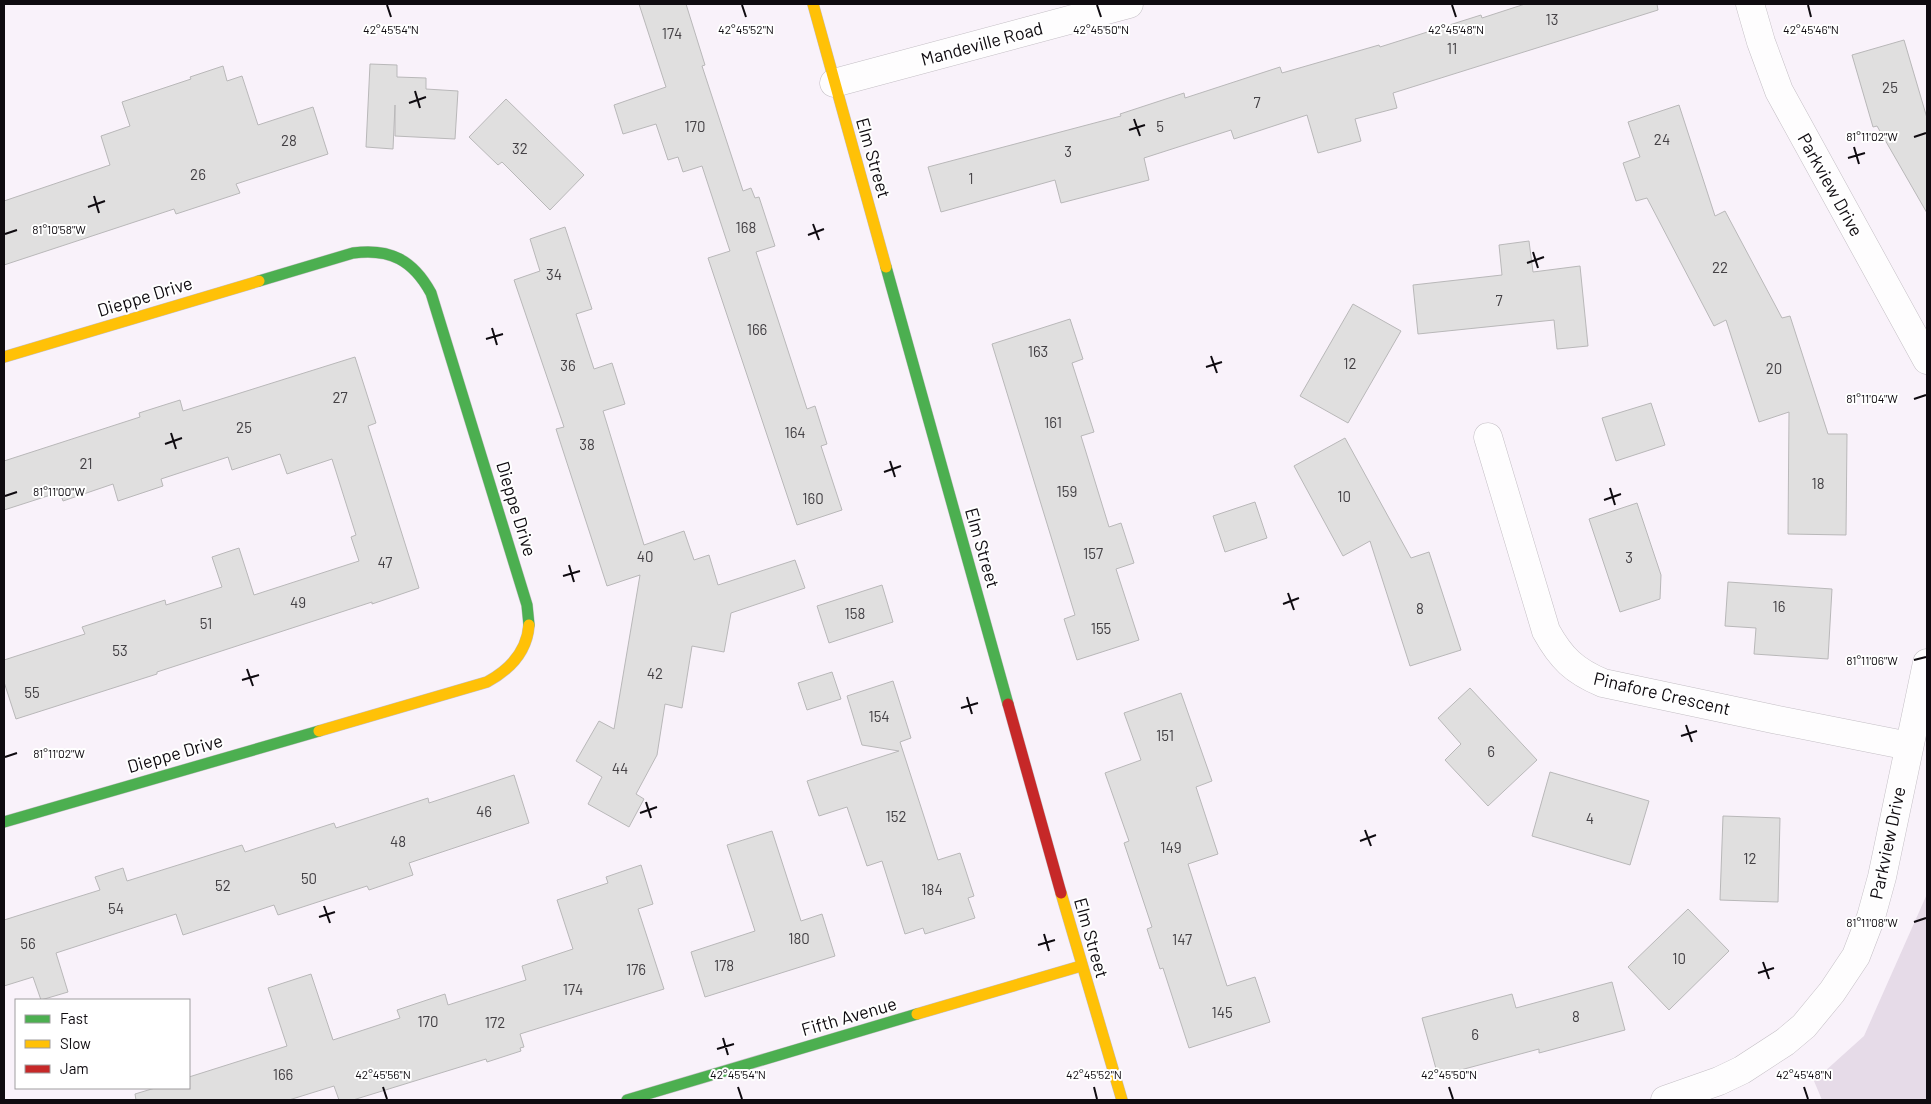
<svg xmlns="http://www.w3.org/2000/svg" width="1931" height="1104" font-family="Barlow,sans-serif">
<style>
.green{fill:#e6dbe8}
.building{fill:#e0dfdf;stroke:#b9b8b9}
.lines{fill:none;stroke-linecap:round;stroke-linejoin:round}
.street-casing{stroke:#c4bfc5;stroke-width:29}
.fast-casing{stroke:#c4bfc5;stroke-width:12}
.slow-casing{stroke:#c4bfc5;stroke-width:12}
.jam-casing{stroke:#c4bfc5;stroke-width:12}
.street{stroke:#fefdfe;stroke-width:28}
.fast{stroke:#4caf50;stroke-width:11}
.slow{stroke:#ffc107;stroke-width:11}
.jam{stroke:#c62828;stroke-width:11}
.ticks{fill:none;stroke:#0f0b10;stroke-width:2}
.labels{text-anchor:middle;stroke-width:4;stroke-linejoin:round;paint-order:stroke}
.number-label{font-size:15px;fill:#444145}
.street-label{font-size:18px;fill:#0f0b10;stroke:#fff}
.ticks-label{font-size:12px;text-anchor:middle;fill:#0f0b10;stroke:#fff;stroke-width:4;stroke-linejoin:round;paint-order:stroke}
</style>
<rect width="100%" height="100%" fill="#f9f2fa"/>
<polygon class="green" points="1927,894 1927,1100 1822,1100 1814,1081 1864,1036"/>
<g class="building">
<polygon points="639,4 686,4 705,65 702,66 743,191 751,188 755,198 759,197 775,246 756,252 807,409 815,406 827,444 821,446 842,510 797,525 708,258 730,251 702,166 683,172 678,157 668,160 656,124 623,134 614,105 666,87"/>
<polygon points="1525,4 1657,4 1658,10 1393,93 1397,108 1355,119 1361,141 1318,153 1307,115 1234,139 1231,130 1144,158 1149,180 1061,203 1055,180 941,212 928,167 1121,116 1120,114 1184,93 1185,98 1280,67 1282,73 1379,45 1380,47 1481,15 1482,18"/>
<polygon points="1904,40 1927,118 1927,213 1877,126 1873,127 1852,55"/>
<polygon points="370,64 397,65 397,77 426,78 426,89 458,91 455,139 395,136 395,105 393,149 366,147"/>
<polygon points="223,66 227,81 242,76 258,125 313,107 328,154 236,184 240,193 176,214 174,209 4,265 4,201 110,165 101,136 130,126 122,102 191,79 190,77"/>
<polygon points="506,99 584,175 550,210 502,162 498,165 469,137"/>
<polygon points="1679,105 1715,216 1725,211 1782,318 1790,316 1828,434 1847,434 1846,535 1788,534 1789,412 1759,422 1726,320 1714,326 1647,198 1636,201 1623,163 1640,157 1628,122"/>
<polygon points="565,227 592,309 576,314 594,369 612,363 625,404 603,411 644,545 684,531 694,560 709,555 718,585 795,560 805,588 731,613 724,652 692,646 682,708 665,704 657,755 636,794 644,799 629,827 588,804 602,777 576,761 599,721 614,729 640,575 607,586 556,429 564,427 514,280 540,271 530,239"/>
<polygon points="1529,241 1533,272 1580,266 1588,346 1557,349 1554,320 1418,334 1413,285 1502,275 1499,245"/>
<polygon points="1353,304 1401,331 1348,423 1300,396"/>
<polygon points="1070,319 1083,359 1072,363 1094,432 1081,436 1109,527 1121,523 1134,563 1116,569 1139,640 1077,660 1064,619 1075,615 992,344"/>
<polygon points="355,357 376,423 368,426 419,588 372,604 372,602 157,672 157,674 16,719 4,682 4,660 85,634 82,627 165,600 166,605 222,587 212,557 239,548 254,595 359,561 351,537 356,535 332,459 287,474 280,454 232,470 228,457 161,479 163,486 118,501 113,484 63,501 60,492 4,510 4,461 140,417 139,413 180,400 183,411"/>
<polygon points="1651,403 1665,445 1616,461 1602,418"/>
<polygon points="1345,438 1411,558 1429,552 1461,650 1410,666 1370,541 1343,556 1294,466"/>
<polygon points="1255,502 1267,538 1225,552 1213,516"/>
<polygon points="1637,503 1661,575 1660,599 1620,612 1589,519"/>
<polygon points="1728,582 1832,589 1828,659 1754,654 1756,628 1725,626"/>
<polygon points="882,585 893,622 829,643 817,606"/>
<polygon points="832,672 841,699 807,710 798,683"/>
<polygon points="893,681 911,738 900,742 938,860 960,853 974,896 968,898 975,918 925,934 923,928 905,934 882,861 867,866 847,807 819,816 807,781 899,751 862,745 847,696"/>
<polygon points="1470,688 1537,760 1488,806 1445,760 1461,744 1438,718"/>
<polygon points="1181,693 1212,781 1196,787 1218,854 1188,864 1227,986 1255,977 1270,1022 1189,1048 1163,968 1160,969 1147,929 1152,927 1124,843 1129,841 1105,773 1141,760 1124,713"/>
<polygon points="1550,772 1649,801 1630,865 1532,836"/>
<polygon points="514,775 529,823 409,863 413,875 369,890 367,886 278,915 274,905 183,935 176,914 56,953 68,992 41,1000 33,977 4,986 4,920 100,890 95,877 123,868 127,881 242,845 245,852 334,823 336,828 428,798 429,803"/>
<polygon points="1723,816 1780,818 1778,902 1720,900"/>
<polygon points="772,831 801,921 822,914 835,956 705,997 691,952 755,931 727,845"/>
<polygon points="641,865 653,904 638,909 664,989 520,1034 524,1047 520,1048 521,1051 487,1062 486,1059 353,1100 339,1100 334,1086 289,1100 136,1100 135,1094 155,1088 189,1088 189,1077 287,1046 268,988 311,974 333,1040 400,1018 397,1010 445,994 448,1005 526,980 522,966 573,949 557,900 608,883 606,877"/>
<polygon points="1688,909 1729,951 1669,1010 1628,967"/>
<polygon points="1612,982 1625,1030 1539,1053 1539,1049 1438,1076 1422,1018 1512,994 1516,1008"/>
</g>
<g class="lines">
<defs>
<g id="street">
<polyline points="1750,4 1761,42 1779,91 1927,360"/>
<polyline points="834,83 1129,4"/>
<path d="M 1488,437 L 1546,631 C 1561,658 1574,671 1603,683 L 1773,719 L 1909,746"/>
<polyline points="1665,1100 1719,1081 1742,1070 1785,1042 1804,1026 1832,992 1856,956 1871,917 1882,877 1927,663"/>
</g>
<g id="fast">
<polyline points="886,267 1008,704"/>
<path d="M 259,281 L 353,253 C 390,248 413,260 431,293 L 527,605 L 529,625"/>
<polyline points="4,822 319,731"/>
<polyline points="627,1100 917,1014"/>
</g>
<g id="slow">
<polyline points="813,4 886,267"/>
<polyline points="4,357 259,281"/>
<path d="M 319,731 L 487,682 C 509,670 527,652 529,625"/>
<polyline points="1061,893 1122,1100"/>
<polyline points="917,1014 1081,966"/>
</g>
<polyline id="jam" points="1008,704 1061,893"/>
</defs>
<use href="#street" class="street-casing"/>
<use href="#fast" class="fast-casing"/>
<use href="#slow" class="slow-casing"/>
<use href="#jam" class="jam-casing"/>
<use href="#street" class="street"/>
<use href="#fast" class="fast"/>
<use href="#slow" class="slow"/>
<use href="#jam" class="jam"/>
</g>
<path class="ticks" d="M 387,5 L 391,17M 742,5 L 746,17M 1097,5 L 1101,17M 1452,5 L 1456,17M 1808,5 L 1811,17M 415,91 L 420,108M 409,103 L 426,97M 1134,119 L 1140,136M 1129,130 L 1145,125M 1914,137 L 1926,133M 1854,147 L 1859,164M 1848,158 L 1865,153M 94,196 L 99,213M 88,207 L 105,201M 813,224 L 819,240M 5,234 L 17,230M 808,235 L 824,229M 1533,252 L 1538,268M 1527,263 L 1544,257M 492,328 L 497,345M 486,339 L 503,334M 1211,356 L 1217,373M 1206,367 L 1222,362M 1914,399 L 1926,395M 171,433 L 176,449M 165,444 L 182,438M 890,461 L 895,477M 884,472 L 901,466M 1610,488 L 1615,505M 5,496 L 17,492M 1604,500 L 1621,494M 569,565 L 574,582M 563,576 L 580,571M 1288,593 L 1294,610M 1283,604 L 1299,598M 1914,660 L 1926,657M 247,669 L 253,686M 242,680 L 259,675M 967,697 L 972,714M 961,708 L 978,703M 1686,725 L 1692,742M 1681,736 L 1697,731M 5,757 L 17,753M 646,802 L 651,818M 640,813 L 657,807M 1365,830 L 1371,846M 1360,841 L 1376,835M 324,906 L 330,923M 319,917 L 335,912M 1914,922 L 1926,918M 1044,934 L 1049,951M 1038,945 L 1055,940M 1763,962 L 1769,979M 1758,973 L 1774,968M 723,1038 L 728,1055M 717,1049 L 734,1044M 383,1087 L 387,1099M 738,1087 L 742,1099M 1094,1087 L 1097,1099M 1449,1087 L 1453,1099M 1804,1087 L 1808,1099"/>
<g class="labels">
<g class="number-label">
<text x="1552" y="25">13</text>
<text x="672" y="39">174</text>
<text x="1452" y="54">11</text>
<text x="1890" y="93">25</text>
<text x="1257" y="108">7</text>
<text x="695" y="132">170</text>
<text x="1160" y="132">5</text>
<text x="1662" y="145">24</text>
<text x="289" y="146">28</text>
<text x="520" y="154">32</text>
<text x="1068" y="157">3</text>
<text x="198" y="180">26</text>
<text x="971" y="184">1</text>
<text x="746" y="233">168</text>
<text x="1720" y="273">22</text>
<text x="554" y="280">34</text>
<text x="1499" y="306">7</text>
<text x="757" y="335">166</text>
<text x="1038" y="357">163</text>
<text x="1350" y="369">12</text>
<text x="568" y="371">36</text>
<text x="1774" y="374">20</text>
<text x="340" y="403">27</text>
<text x="1053" y="428">161</text>
<text x="244" y="433">25</text>
<text x="795" y="438">164</text>
<text x="587" y="450">38</text>
<text x="86" y="469">21</text>
<text x="1818" y="489">18</text>
<text x="1067" y="497">159</text>
<text x="1344" y="502">10</text>
<text x="813" y="504">160</text>
<text x="1093" y="559">157</text>
<text x="645" y="562">40</text>
<text x="1629" y="563">3</text>
<text x="385" y="568">47</text>
<text x="298" y="608">49</text>
<text x="1779" y="612">16</text>
<text x="1420" y="614">8</text>
<text x="855" y="619">158</text>
<text x="206" y="629">51</text>
<text x="1101" y="634">155</text>
<text x="120" y="656">53</text>
<text x="655" y="679">42</text>
<text x="32" y="698">55</text>
<text x="879" y="722">154</text>
<text x="1165" y="741">151</text>
<text x="1491" y="757">6</text>
<text x="620" y="774">44</text>
<text x="484" y="817">46</text>
<text x="896" y="822">152</text>
<text x="1590" y="824">4</text>
<text x="398" y="847">48</text>
<text x="1171" y="853">149</text>
<text x="1750" y="864">12</text>
<text x="309" y="884">50</text>
<text x="223" y="891">52</text>
<text x="932" y="895">184</text>
<text x="116" y="914">54</text>
<text x="799" y="944">180</text>
<text x="1182" y="945">147</text>
<text x="28" y="949">56</text>
<text x="1679" y="964">10</text>
<text x="724" y="971">178</text>
<text x="636" y="975">176</text>
<text x="573" y="995">174</text>
<text x="1222" y="1018">145</text>
<text x="1576" y="1022">8</text>
<text x="428" y="1027">170</text>
<text x="495" y="1028">172</text>
<text x="1475" y="1040">6</text>
<text x="283" y="1080">166</text>
</g>
<g class="street-label">
<text transform="translate(982 44) rotate(-15)" y="6">Mandeville Road</text>
<text transform="translate(873 158) rotate(74)" y="6">Elm Street</text>
<text transform="translate(1830 185) rotate(61)" y="6">Parkview Drive</text>
<text transform="translate(145 297) rotate(-17)" y="6">Dieppe Drive</text>
<text transform="translate(516 509) rotate(73)" y="6">Dieppe Drive</text>
<text transform="translate(982 548) rotate(74)" y="6">Elm Street</text>
<text transform="translate(1662 694) rotate(13)" y="6">Pinafore Crescent</text>
<text transform="translate(175 754) rotate(-16)" y="6">Dieppe Drive</text>
<text transform="translate(1888 843) rotate(-78)" y="6">Parkview Drive</text>
<text transform="translate(1091 938) rotate(74)" y="6">Elm Street</text>
<text transform="translate(849 1017) rotate(-16)" y="6">Fifth Avenue</text>
</g>
</g>
<g class="ticks-label">
<text x="391" y="34">42°45'54"N</text>
<text x="746" y="34">42°45'52"N</text>
<text x="1101" y="34">42°45'50"N</text>
<text x="1456" y="34">42°45'48"N</text>
<text x="1811" y="34">42°45'46"N</text>
<text x="1872" y="141">81°11'02"W</text>
<text x="59" y="234">81°10'58"W</text>
<text x="1872" y="403">81°11'04"W</text>
<text x="59" y="496">81°11'00"W</text>
<text x="1872" y="665">81°11'06"W</text>
<text x="59" y="758">81°11'02"W</text>
<text x="1872" y="927">81°11'08"W</text>
<text x="383" y="1079">42°45'56"N</text>
<text x="738" y="1079">42°45'54"N</text>
<text x="1094" y="1079">42°45'52"N</text>
<text x="1449" y="1079">42°45'50"N</text>
<text x="1804" y="1079">42°45'48"N</text>
</g>
<rect width="1931" height="1104" fill="none" stroke="#0f0b10" stroke-width="10"/>
<rect x="15" y="999" width="175" height="90" fill="#ffffff" stroke="#9f9d9f"/>
<rect x="25" y="1015" width="25" height="8" fill="#4caf50" stroke="#9f9d9f"/>
<text x="60" y="1024" font-size="15" fill="#0f0b10">Fast</text>
<rect x="25" y="1040" width="25" height="8" fill="#ffc107" stroke="#9f9d9f"/>
<text x="60" y="1049" font-size="15" fill="#0f0b10">Slow</text>
<rect x="25" y="1065" width="25" height="8" fill="#c62828" stroke="#9f9d9f"/>
<text x="60" y="1074" font-size="15" fill="#0f0b10">Jam</text>
</svg>
